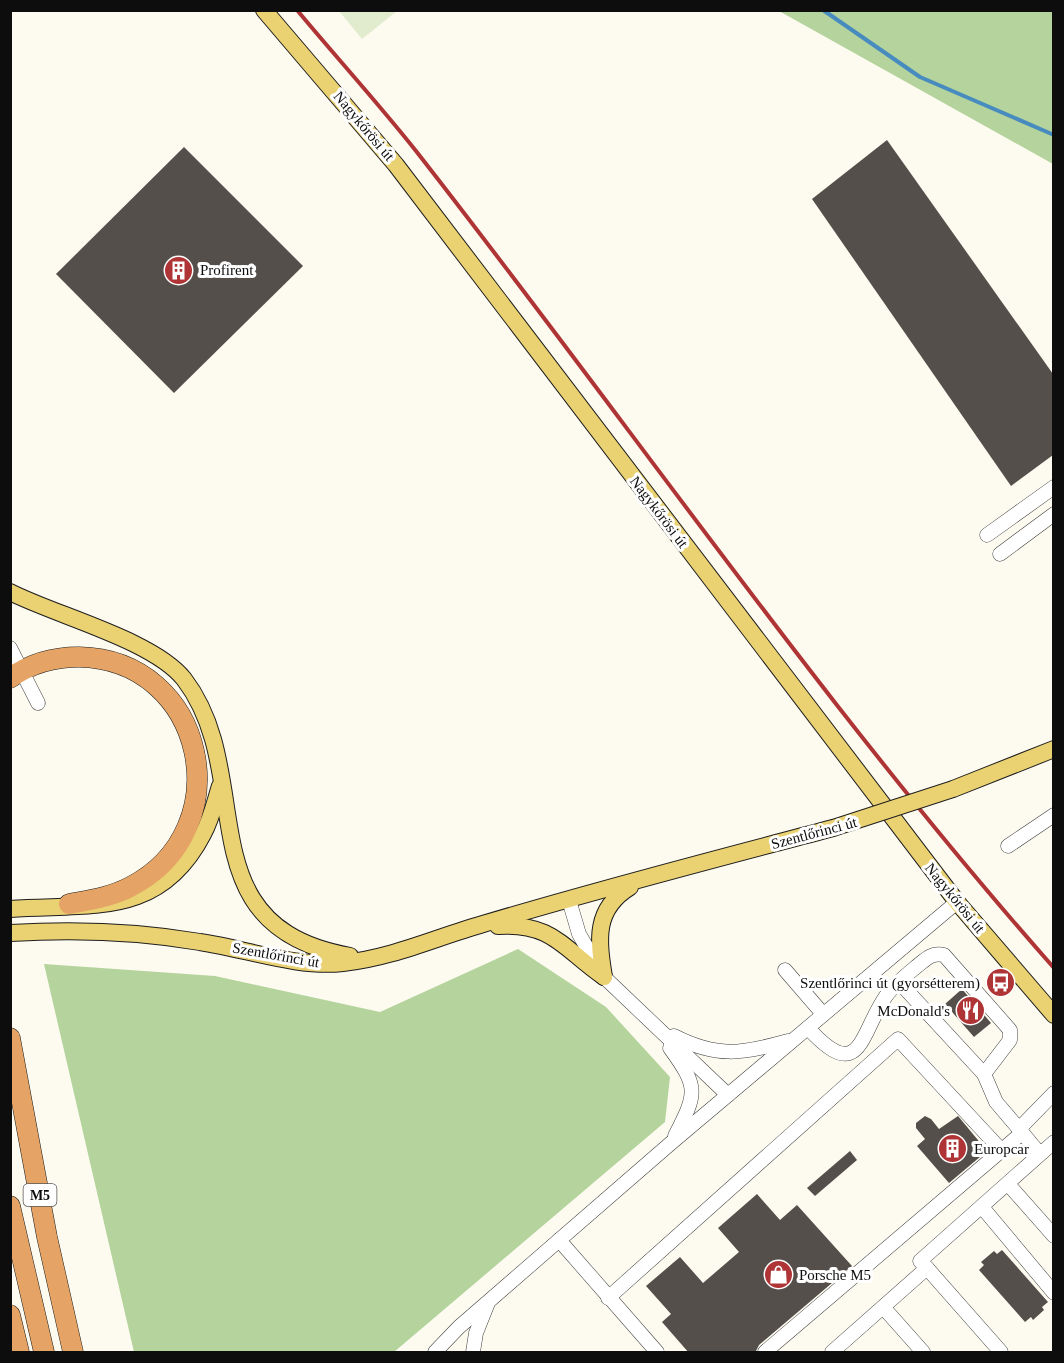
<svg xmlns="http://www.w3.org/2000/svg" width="1064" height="1363" font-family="'Times New Roman',serif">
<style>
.forest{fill:#b4d39d}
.pitch{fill:#e0eccd}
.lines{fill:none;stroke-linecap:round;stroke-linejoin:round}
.stream{stroke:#478bbf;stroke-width:4}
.building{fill:#554f4b}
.minor-casing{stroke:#404040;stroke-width:15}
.major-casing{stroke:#1e1e1e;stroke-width:18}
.highway-casing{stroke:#1e1e1e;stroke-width:21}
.minor{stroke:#fff;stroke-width:14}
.major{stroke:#ead172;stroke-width:16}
.highway{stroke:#e5a465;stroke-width:20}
.rail{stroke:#af3435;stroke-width:4}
.major-bridge-casing{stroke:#1e1e1e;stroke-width:18;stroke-linecap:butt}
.major-bridge{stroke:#ead172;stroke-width:16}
.labels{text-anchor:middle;stroke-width:6;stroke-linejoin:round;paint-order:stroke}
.shield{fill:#fff;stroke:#565656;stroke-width:1.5}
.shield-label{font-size:14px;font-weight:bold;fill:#0d0d0d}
.street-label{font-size:15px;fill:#0d0d0d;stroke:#fff}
.poi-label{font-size:15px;fill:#0d0d0d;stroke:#fff;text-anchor:start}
</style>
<rect width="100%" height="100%" fill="#fdfbef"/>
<g class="forest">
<polygon points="779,11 1053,11 1053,164"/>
<polygon points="518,949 606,1007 670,1077 665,1122 394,1352 134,1352 44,964 215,976 380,1012"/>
</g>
<polygon class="pitch" points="339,11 397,11 362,39"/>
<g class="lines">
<polyline class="stream" points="823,10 920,77 1054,135"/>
</g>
<g class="building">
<polygon points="887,140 1053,374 1053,455 1011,486 812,199"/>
<polygon points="184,147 303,266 174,393 56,274"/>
<polygon points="962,989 991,1023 974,1037 945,1004"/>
<polygon points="925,1116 931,1119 939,1129 958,1116 987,1151 949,1183 917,1146 925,1139 916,1128 916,1123"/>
<polygon points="850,1151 857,1160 815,1196 807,1188"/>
<polygon points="757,1194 780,1220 797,1205 852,1266 759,1345 755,1353 689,1353 662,1322 671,1314 646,1286 680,1257 703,1283 739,1252 718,1228"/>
<polygon points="1002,1250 1048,1302 1042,1307 1044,1310 1033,1320 1031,1317 1025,1322 979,1270 984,1265 981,1262 994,1251 997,1254"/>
</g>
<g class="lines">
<defs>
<g id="minor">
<polyline points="987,535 1054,487"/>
<polyline points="1000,554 1054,514"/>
<polyline points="10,648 38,703"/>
<polyline points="1008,846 1054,815"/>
<polyline points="569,900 579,934 604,977 728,1095"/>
<polyline points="785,970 823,1014"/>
<polyline points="899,982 984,1074 996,1102 1019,1129 1054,1093"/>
<path d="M 808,1028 C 861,1086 860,1033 886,996 C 894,985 905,976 916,967 C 925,960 931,952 944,955 L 1010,1030 L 1010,1040 L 984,1074"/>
<path d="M 674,1036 C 717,1058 742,1054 788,1041"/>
<path d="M 670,1048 C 699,1088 697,1093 675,1136"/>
<polyline points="1019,1129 1040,1154"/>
<polyline points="1008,1184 1054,1236"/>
<polyline points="982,1207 1054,1293"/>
<polyline points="559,1240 657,1352"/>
<polyline points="927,1268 1001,1352"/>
<polyline points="608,1298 898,1039 1002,1151"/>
<polyline points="883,1307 923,1352"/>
<polyline points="435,1352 459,1327 671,1143 957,902"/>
<polyline points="473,1352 476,1333 488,1303"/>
<polyline points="765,1352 1022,1133"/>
<polyline points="832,1352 927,1268 920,1261 1054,1142"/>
</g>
<g id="major">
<polyline points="264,10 396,165 957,902 1054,1015"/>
<path d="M 10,592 C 57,616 153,640 184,679 C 259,777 182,926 350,956"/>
<polyline points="953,789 1054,749"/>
<path d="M 10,909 C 90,903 159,919 203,834 C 211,820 215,802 220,786"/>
<path d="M 498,926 C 554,923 563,949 604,977"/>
<path d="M 10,933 C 75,929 137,931 200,942 C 247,949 296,968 343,963 C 392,958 437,937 483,924 C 599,889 716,859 833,828"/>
<path d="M 604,977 C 598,940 594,909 630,887"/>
</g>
<g id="highway">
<path d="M 10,678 C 31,663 54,657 79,657 C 206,659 242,830 130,887 C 111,897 90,900 69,904"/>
<polyline points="10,1038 47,1237 73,1352"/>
<polyline points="10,1206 44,1352"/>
<polyline points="10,1315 19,1352"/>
</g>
</defs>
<use href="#minor" class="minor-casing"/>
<use href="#major" class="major-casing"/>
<use href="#highway" class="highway-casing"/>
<use href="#minor" class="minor"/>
<use href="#major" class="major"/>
<use href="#highway" class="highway"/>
<path class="rail" d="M 297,10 C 336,57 378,103 416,151 C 629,423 825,709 1054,968"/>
<defs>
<polyline id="major-bridge" points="833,828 953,789"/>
</defs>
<use href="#major-bridge" class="major-bridge-casing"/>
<use href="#major-bridge" class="major-bridge"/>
</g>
<defs>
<symbol id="building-disc" viewBox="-11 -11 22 22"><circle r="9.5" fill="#af3435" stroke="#fff"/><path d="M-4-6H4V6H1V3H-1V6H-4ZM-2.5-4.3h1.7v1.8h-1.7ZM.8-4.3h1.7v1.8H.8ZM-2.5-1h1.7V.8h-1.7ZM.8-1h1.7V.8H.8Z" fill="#fff"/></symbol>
<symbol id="bus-disc" viewBox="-11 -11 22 22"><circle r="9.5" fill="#af3435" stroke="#fff"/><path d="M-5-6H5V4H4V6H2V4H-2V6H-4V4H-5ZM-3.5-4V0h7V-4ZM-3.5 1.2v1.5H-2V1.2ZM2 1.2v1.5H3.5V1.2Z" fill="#fff"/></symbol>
<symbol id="restaurant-disc" viewBox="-11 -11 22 22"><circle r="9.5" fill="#af3435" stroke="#fff"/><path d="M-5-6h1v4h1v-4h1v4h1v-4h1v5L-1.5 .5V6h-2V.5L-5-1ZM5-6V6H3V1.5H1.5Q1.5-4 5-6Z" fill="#fff"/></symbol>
<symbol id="shop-disc" viewBox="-11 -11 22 22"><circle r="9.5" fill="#af3435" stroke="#fff"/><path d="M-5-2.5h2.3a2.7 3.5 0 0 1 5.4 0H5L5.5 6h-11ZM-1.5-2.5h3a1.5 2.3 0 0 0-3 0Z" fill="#fff"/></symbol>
</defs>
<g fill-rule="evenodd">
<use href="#building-disc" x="162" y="254" width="33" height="33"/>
<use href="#bus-disc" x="984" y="966" width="33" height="33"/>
<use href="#restaurant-disc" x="954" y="994" width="33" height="33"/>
<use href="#building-disc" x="936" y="1132" width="33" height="33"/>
<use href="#shop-disc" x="762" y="1258" width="33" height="33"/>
</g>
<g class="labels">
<rect class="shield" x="23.5" y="1184" width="33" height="22" rx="4.5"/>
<g class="shield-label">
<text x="40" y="1200">M5</text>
</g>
<g class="street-label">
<text transform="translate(364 126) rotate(50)" y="5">Nagykőrösi út</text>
<text transform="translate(659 512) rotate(53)" y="5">Nagykőrösi út</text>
<text transform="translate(814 833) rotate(-15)" y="5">Szentlőrinci út</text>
<text transform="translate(955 898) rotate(51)" y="5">Nagykőrösi út</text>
<text transform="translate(276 955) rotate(10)" y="5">Szentlőrinci út</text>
</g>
<g class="poi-label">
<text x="200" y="275">Profirent</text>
<text x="980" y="988" text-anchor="end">Szentlőrinci út (gyorsétterem)</text>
<text x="950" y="1016" text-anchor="end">McDonald's</text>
<text x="974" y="1154">Europcar</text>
<text x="799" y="1280">Porsche M5</text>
</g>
</g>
<rect width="1064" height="1363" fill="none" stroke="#0d0d0d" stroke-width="24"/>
</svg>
